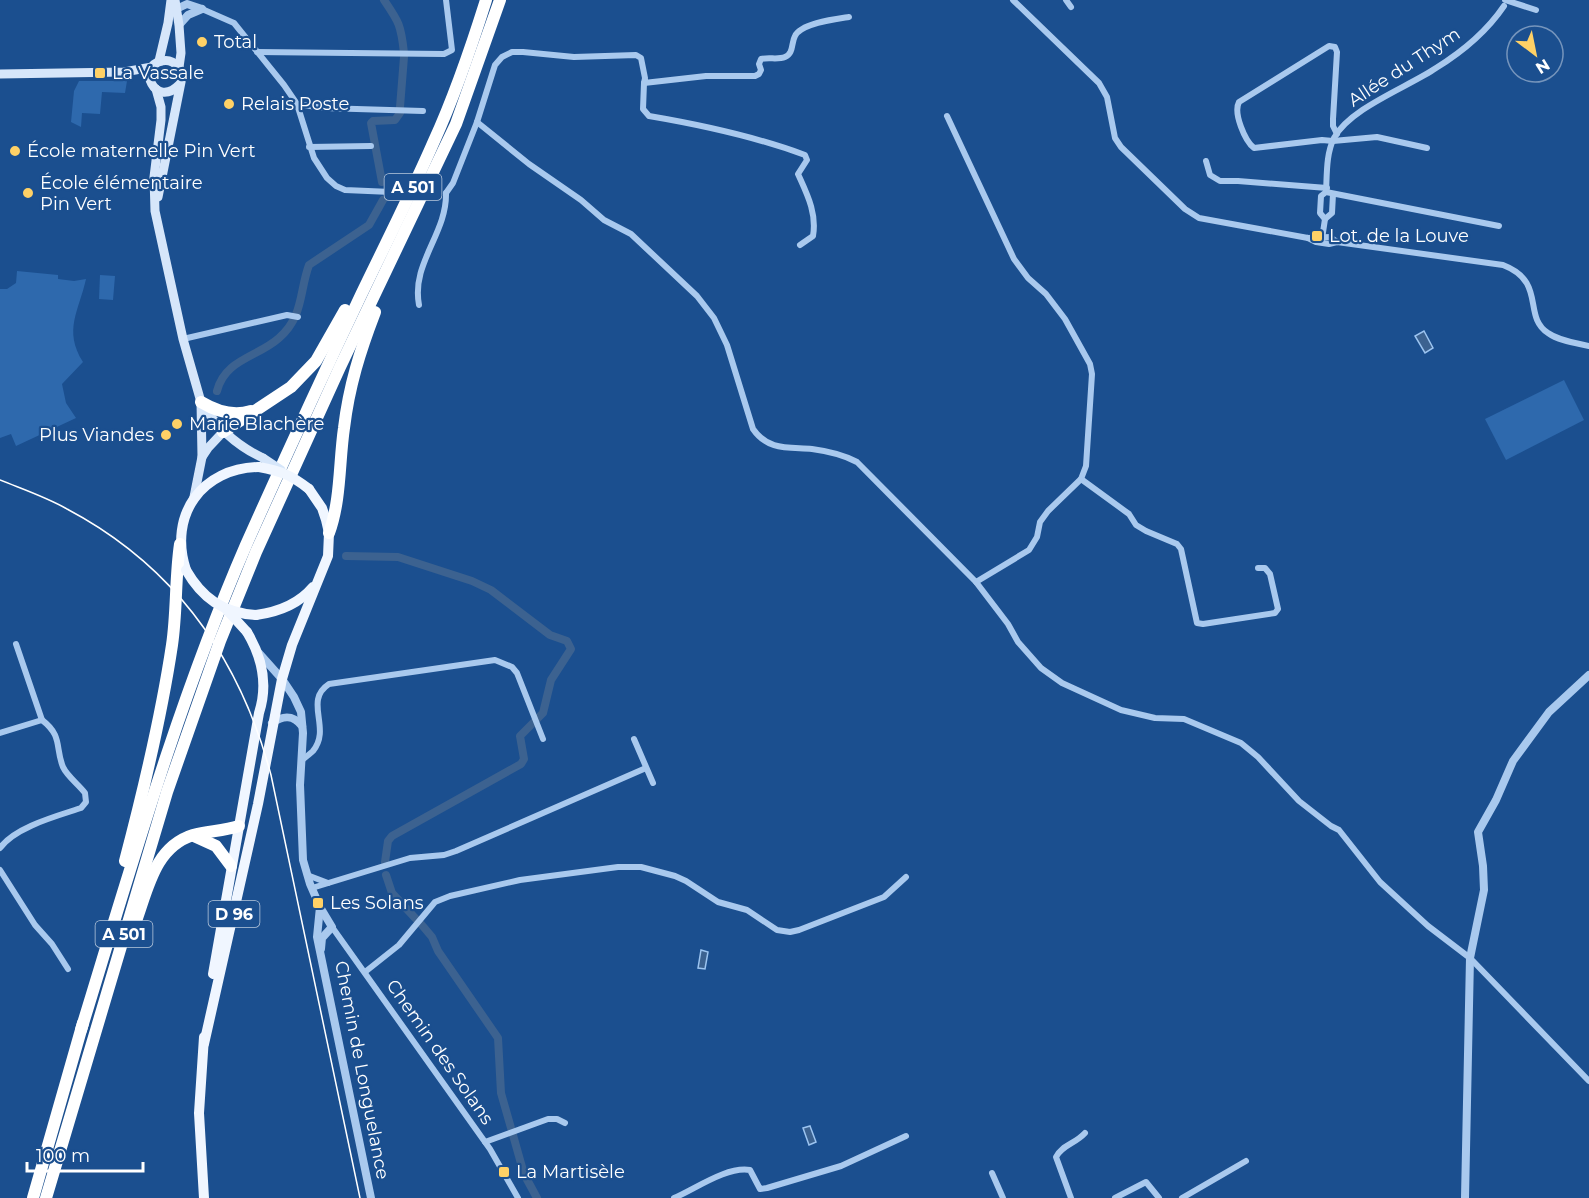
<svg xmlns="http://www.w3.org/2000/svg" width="1589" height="1198" font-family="Montserrat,sans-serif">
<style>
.green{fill:#2e69ad}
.water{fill:#3c6290;stroke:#9cc4f0;stroke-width:1.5}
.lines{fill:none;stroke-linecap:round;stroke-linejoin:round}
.canal{stroke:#3c6290;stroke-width:8}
.minor{stroke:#a9c9ee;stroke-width:6}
.tertiary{stroke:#a9c9ee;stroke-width:8}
.secondary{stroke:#d6e6fa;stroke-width:9}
.primary{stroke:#f0f6ff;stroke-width:10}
.motorway{stroke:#fff;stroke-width:12}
.tram{stroke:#fff;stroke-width:1.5}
.minor-bridge{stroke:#a9c9ee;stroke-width:6}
.secondary-bridge{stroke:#d6e6fa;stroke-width:9}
.primary-bridge{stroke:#f0f6ff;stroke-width:10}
.poi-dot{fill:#ffd166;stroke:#1b4f8f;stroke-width:2}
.labels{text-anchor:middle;stroke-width:4.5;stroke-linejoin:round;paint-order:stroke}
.shield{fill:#1b4f8f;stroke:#bbcadd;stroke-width:1.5}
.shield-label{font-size:16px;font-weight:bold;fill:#fff}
.poi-label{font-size:18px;fill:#fff;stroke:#1b4f8f;text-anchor:start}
.street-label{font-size:18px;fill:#fff;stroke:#1b4f8f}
</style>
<rect width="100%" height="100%" fill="#1b4f8f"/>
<g class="green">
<polygon points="79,81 127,81 125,93 102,92 100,114 82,113 81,127 71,122 74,91"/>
<path d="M 17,271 L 58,275 L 58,279 L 74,281 L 86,279 C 79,311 63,330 83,362 L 62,384 L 66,403 L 76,418 L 16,446 L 11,434 L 0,438 L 0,289 L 7,289 L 16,283 Z"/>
<polygon points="100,275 115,276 113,300 99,299"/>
<polygon points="1564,380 1584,420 1506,460 1485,419"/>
</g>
<g class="water">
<polygon points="1424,331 1433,348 1425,353 1415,336"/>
<polygon points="701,950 708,952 705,969 698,968"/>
<polygon points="810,1126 816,1142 809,1145 803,1128"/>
</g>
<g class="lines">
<g class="canal">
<path d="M 384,0 C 399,22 401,25 404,53"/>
<polyline points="400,107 404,57"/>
<polyline points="382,182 371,123 373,121 395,120 400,113"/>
<path d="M 217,391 C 225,359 258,357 279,338 C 304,316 299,292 309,265 L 369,225 L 383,200"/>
<polyline points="346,556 398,557 472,581 491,590 550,635 567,641 571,649 551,680 543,713 520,736 524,759 521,764 392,836 388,841 385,862"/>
<polyline points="386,875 392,893 416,919"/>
<polyline points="421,924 432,937 438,951 498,1038 501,1093 511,1128"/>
<polyline points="513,1135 524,1174 537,1198"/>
</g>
<g class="minor">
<polyline points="1013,0 1099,83 1107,97 1115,138 1121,147 1185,209 1199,218 1308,238 1330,237 1337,242"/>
<polyline points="1066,0 1071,7"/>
<polyline points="1505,0 1536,10"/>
<polyline points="202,9 234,23 284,85 297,104 314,158 327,178 336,186 345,190 391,192"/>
<polyline points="257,52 444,54 452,50 446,0"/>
<path d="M 644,83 L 643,109 L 649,116 C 702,125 754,136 805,155 L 807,160 L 798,174 C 807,194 817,213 813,236 L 800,245"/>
<polyline points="297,104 323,108 423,111"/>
<polyline points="947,116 1014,259 1028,278 1046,294 1065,319 1090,364 1092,374 1086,466 1081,479 1048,511 1040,522 1037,537 1029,550 976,582"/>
<path d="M 477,122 L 529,164 L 581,200 L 604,220 L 631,234 L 697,296 L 714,318 L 727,345 L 753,429 C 768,451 789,447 812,449 C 827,451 844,455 857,462 L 976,582 L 1008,624 L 1018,642 L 1041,668 L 1062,683 L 1121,710 L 1155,718 L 1184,719 L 1241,743 L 1258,757 L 1299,801 L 1331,826 L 1339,830 L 1380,882 L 1428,926 L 1470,958 L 1589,1081"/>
<path d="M 1337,134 L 1333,126 L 1333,119 L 1337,52 L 1335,47 L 1329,46 L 1239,102 C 1233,113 1245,141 1254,148 L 1322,140 L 1333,141 L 1377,137 L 1427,148"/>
<polyline points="309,147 371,146"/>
<polyline points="1206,161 1210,175 1220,181 1238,181 1327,188"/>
<path d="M 1326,192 C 1327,174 1326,154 1334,138 C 1350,108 1408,87 1436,68 C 1462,52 1487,31 1504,6"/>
<path d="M 446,193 L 453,183 L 477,122 L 495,65 L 502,57 L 512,52 L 523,52 L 574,57 L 636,55 L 641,58 L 645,78 L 644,83 L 706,76 L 755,76 L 759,74 L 761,70 L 759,64 L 761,59 C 769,57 778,60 785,57 C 794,53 791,43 795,36 C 801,23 836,19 849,17"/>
<polyline points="1325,219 1332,213 1333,194"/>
<path d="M 1308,238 L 1316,242 L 1329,244 L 1337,242 L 1503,265 C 1547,282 1522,316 1548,333 C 1559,341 1576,343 1589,346"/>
<polyline points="1322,239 1325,219 1320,213 1321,196 1326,192 1499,226"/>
<path d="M 419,305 C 411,263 447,234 446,193"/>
<polyline points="183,339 287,315 298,317"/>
<polyline points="1081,479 1129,514 1136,525 1146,531 1177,544 1181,549 1197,623 1203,624 1275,613 1278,609 1270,574 1265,568 1258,568"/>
<polyline points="16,644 42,720"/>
<path d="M 0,733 L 42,720 C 63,736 55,748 63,767 C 67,776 79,785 85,793 L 86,802 L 81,808 C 57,816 15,827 0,848"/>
<polyline points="634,739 653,783"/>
<path d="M 302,760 C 306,757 310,754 313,751 C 332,728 303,701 329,684 L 495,660 L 512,667 L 517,673 L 543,739"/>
<polyline points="0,870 35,925 52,944 68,969"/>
<polyline points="307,875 328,883"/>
<polyline points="312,888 410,858 444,855 456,851 646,768"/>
<polyline points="332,927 490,1149 518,1198"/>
<polyline points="365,972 399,945 435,902 450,896 520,880 618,867 641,867 675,876 686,881 718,902 747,910 777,930 790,932 799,930 884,897 906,877"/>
<polyline points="485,1142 548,1119 557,1119 565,1123"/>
<polyline points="992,1173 1003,1198"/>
<path d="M 674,1198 C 695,1189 727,1166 750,1170 L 760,1189 L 767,1188 L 841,1166 L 906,1136"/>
<path d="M 1071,1198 L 1056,1157 C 1062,1145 1075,1144 1085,1133"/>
<polyline points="1115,1198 1146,1182 1159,1198"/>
<polyline points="1182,1198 1246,1161"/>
</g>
<g class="tertiary">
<polyline points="172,11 187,4 202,9"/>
<polyline points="179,25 188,15 202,9"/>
<polyline points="257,651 282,679 294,697 301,712 303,733 300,785 303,860 310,884 320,907 332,927 322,938 321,949"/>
<path d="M 272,723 C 284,715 293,715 302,726"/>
<polyline points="320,907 317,937 371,1198"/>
<polyline points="1465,1198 1470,958 1484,890 1483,866 1478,832 1496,800 1513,761 1549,712 1589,675"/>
</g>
<g class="secondary">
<polyline points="159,61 168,23 171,0"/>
<path d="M 179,67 C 174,62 169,59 162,61 C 136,66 155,109 179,85"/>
<polyline points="0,74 124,72 152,67"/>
<polyline points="156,89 161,107 161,120 154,177 155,211 183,339 201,402 202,457 194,497"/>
<polyline points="158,197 182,77 179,67 181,53 179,25 175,0"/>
<path d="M 202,404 C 218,429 237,446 263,458"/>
<polyline points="202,457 208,448 223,432"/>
</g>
<g class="primary">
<path d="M 186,570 C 168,515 202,468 259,467"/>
<path d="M 256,615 C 278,612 298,605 313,587"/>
<path d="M 213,974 L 259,713 C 268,685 262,657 247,632"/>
<polyline points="204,1044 258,804 282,679 292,645 328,556 329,533 326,520 322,508 309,489"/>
<polyline points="204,1198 199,1113 204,1037"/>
</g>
<g class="motorway">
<path d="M 201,402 C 216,411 233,417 251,411"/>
<polyline points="223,432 291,387 316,361 345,310"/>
<path d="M 329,533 C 341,500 339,462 344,428 C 349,386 360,351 375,312"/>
<polyline points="194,836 216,846 231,866"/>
<path d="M 125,861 C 144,789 161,718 172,645 C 177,611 175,578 180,544"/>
<path d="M 136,921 C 148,888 155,847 193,835 C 208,831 224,831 239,826"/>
<path d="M 81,1030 C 131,867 178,702 246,545 C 283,462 321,379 360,297 C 385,245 411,194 434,141 C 455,95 471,48 486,0"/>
<polyline points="33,1198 83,1023"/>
<polyline points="46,1198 167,792 220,641 256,552 340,367 456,124 500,0"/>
</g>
<path class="tram" d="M 0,480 C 22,489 46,497 67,509 C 175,566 240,659 271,775 L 360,1198"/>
<polyline class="minor-bridge" points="391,192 437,192"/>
<polyline class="secondary-bridge" points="263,458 281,470"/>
<g class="primary-bridge">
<path d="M 259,467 C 281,471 291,475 309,489"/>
<path d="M 186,570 C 202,598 223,613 256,615"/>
<polyline points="226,609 247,632"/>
</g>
</g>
<g class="poi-dot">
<circle cx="202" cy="42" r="6"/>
<rect x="94" y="67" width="12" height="12" rx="3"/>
<circle cx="229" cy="104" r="6"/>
<circle cx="15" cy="151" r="6"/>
<circle cx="28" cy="193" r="6"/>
<rect x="1311" y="230" width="12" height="12" rx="3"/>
<circle cx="177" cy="424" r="6"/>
<circle cx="166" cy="435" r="6"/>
<rect x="312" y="897" width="12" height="12" rx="3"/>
<rect x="498" y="1166" width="12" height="12" rx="3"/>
</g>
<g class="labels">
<g class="shield">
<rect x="384.5" y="174" width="57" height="26" rx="4.5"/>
<rect x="208.5" y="901" width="51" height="26" rx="4.5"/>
<rect x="95.5" y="921" width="57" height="26" rx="4.5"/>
</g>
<g class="shield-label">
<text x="413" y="193">A 501</text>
<text x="234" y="920">D 96</text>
<text x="124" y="940">A 501</text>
</g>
<g class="poi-label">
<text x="214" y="48">Total</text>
<text x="112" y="79">La Vassale</text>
<text x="241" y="110">Relais Poste</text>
<text x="27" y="157">École maternelle Pin Vert</text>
<text x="40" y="189">École élémentaire<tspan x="40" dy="21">Pin Vert</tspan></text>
<text x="1329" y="242">Lot. de la Louve</text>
<text x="189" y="430">Marie Blachère</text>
<text x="154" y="441" text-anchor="end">Plus Viandes</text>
<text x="330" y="909">Les Solans</text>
<text x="516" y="1178">La Martisèle</text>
</g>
<g class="street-label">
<text transform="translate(1404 67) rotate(-33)" y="6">Allée du Thym</text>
<text transform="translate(440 1052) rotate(55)" y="6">Chemin des Solans</text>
<text transform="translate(362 1070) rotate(79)" y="6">Chemin de Longuelance</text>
</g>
</g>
<g transform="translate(1535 54) rotate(148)"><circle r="28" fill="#1b4f8f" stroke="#7695bc" stroke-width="1.5"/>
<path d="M0-4.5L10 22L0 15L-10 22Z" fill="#ffd166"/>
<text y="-9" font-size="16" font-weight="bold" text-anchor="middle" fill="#ffffff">N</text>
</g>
<path d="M27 1162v9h116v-9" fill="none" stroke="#ffffff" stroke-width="3"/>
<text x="36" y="1162" font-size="18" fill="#ffffff" stroke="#1b4f8f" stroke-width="4.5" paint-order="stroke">100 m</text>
</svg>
